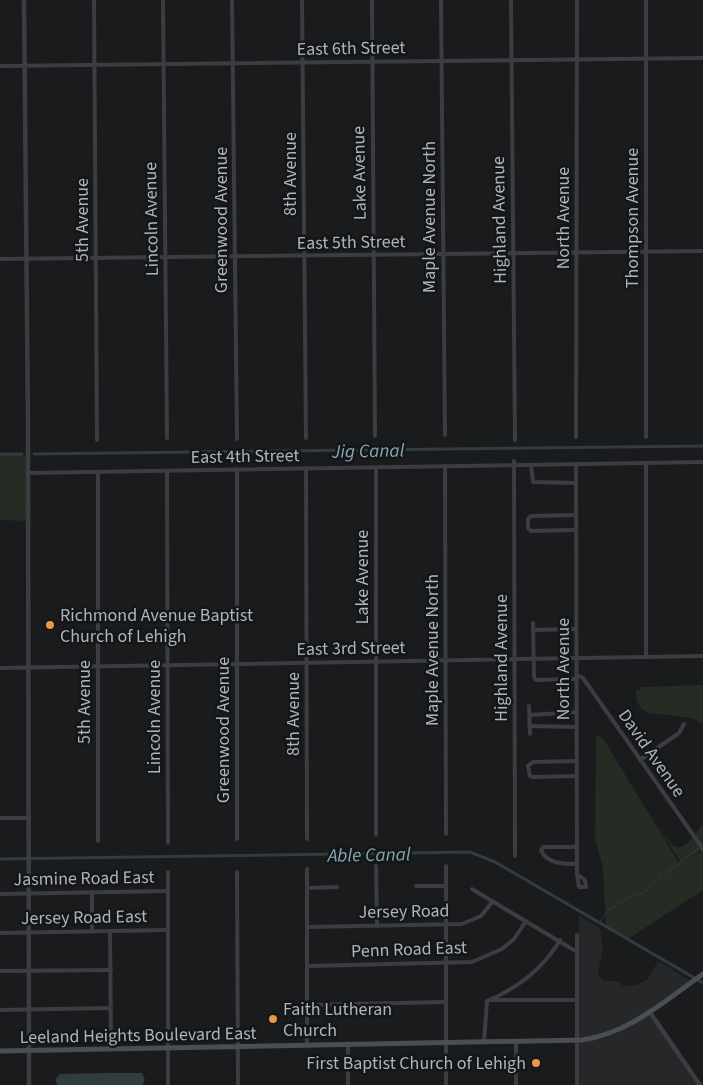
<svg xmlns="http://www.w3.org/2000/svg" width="703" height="1085" font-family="'Source Sans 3',sans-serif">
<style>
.built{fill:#262729}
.green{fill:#242c24}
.water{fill:#313c40}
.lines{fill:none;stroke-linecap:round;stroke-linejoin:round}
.stream{stroke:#313c40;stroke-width:1}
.canal{stroke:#313c40;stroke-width:3}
.minor{stroke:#3b3d41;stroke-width:4}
.tertiary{stroke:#3b3d41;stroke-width:4.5}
.secondary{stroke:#4a4d51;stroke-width:5}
.poi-dot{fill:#e99646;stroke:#151617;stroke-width:2}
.labels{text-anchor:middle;stroke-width:5;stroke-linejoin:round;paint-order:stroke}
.street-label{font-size:18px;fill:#aeb4bb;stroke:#151617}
.poi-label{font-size:18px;fill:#aeb4bb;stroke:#151617;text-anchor:start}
.water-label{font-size:19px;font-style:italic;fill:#87a6b4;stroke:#151617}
</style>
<rect width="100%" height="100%" fill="#1a1b1c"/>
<g class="built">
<polygon points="579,916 600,928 603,947 598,973 603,981 616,981 624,986 637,985 648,979 658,961 691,981 631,1021 608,1033 577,1039"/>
<polygon points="649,1013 698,1085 577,1085 577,1043 609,1037"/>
</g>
<g class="green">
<polygon points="0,455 26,455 26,521 0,520"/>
<path d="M 703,685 L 703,724 L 692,718 L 649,713 C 640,709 635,702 636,691 L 643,687 Z"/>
<polygon points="596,734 604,740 679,863 703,851 703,890 628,939 606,926 603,868 595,838"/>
<path d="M 703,824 L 703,850 L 680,862 L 658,826 C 664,832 667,841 673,845 C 685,854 697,830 703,824 Z"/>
</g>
<polygon class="water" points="107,1073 142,1073 145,1080 142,1085 58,1085 55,1080 60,1074"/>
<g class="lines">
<g class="stream">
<polyline points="665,874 699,848"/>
<polyline points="635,895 643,894 662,875"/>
<polyline points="609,910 629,897"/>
<polyline points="600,922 606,913"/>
</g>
<g class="canal">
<polyline points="0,454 22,454"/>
<polyline points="34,454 703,446"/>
<polyline points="0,859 470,852 495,862 703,983"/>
</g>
<g class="minor">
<polyline points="94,0 97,440"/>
<polyline points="163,0 167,438"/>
<polyline points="232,0 237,439"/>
<polyline points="302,0 306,438"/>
<polyline points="372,0 375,436"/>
<polyline points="441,0 445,435"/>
<polyline points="511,0 515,440"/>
<polyline points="0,66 703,58"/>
<polyline points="0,259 703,251"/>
<polyline points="576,437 577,0"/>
<polyline points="646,437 646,0"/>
<polyline points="514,461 515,856"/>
<polyline points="646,463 646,657"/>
<polyline points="576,464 577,874"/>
<polyline points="531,465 533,482 576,483"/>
<polyline points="445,466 446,834"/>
<polyline points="376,468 376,835"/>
<polyline points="306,469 307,839"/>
<polyline points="237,470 237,839"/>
<polyline points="167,471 168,843"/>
<polyline points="28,473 703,462"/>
<polyline points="98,473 98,841"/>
<polyline points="576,515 531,516 528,519 528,528 531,531 576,530"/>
<polyline points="533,623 534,677 536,680 577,679"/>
<polyline points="533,630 576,629"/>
<polyline points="0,668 703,656"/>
<polyline points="577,675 583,678 703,849"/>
<polyline points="529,706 530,734"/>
<polyline points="530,715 577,712"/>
<polyline points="529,726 577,727"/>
<polyline points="640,760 679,733 684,724"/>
<polyline points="577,761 533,762 528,766 530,776 534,777 577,776"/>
<polyline points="0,818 29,818"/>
<path d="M 577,864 C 565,864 546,864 541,850 L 544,847 L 577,847"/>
<polyline points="376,866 377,926"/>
<polyline points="446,866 446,1085"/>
<polyline points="168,872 168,1085"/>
<polyline points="237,872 238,1085"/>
<polygon points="577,874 585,880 586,887 579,887"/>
<polyline points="416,886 446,886"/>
<polyline points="307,888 337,887"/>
<polyline points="472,889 577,952"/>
<polyline points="92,892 92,931"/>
<polyline points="0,894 168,891"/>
<polyline points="307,927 462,924 481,916 493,901"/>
<polyline points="110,931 111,1049"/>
<polyline points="0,933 168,930"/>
<polyline points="307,966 472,962 502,949 514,939 526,921"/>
<polyline points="0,971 111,970"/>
<polyline points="490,1000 577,1000"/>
<polyline points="307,1005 446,1002"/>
<polyline points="0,1010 111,1008"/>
<path d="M 484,1042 L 487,1001 C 518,988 543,969 560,940"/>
<polyline points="516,1042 516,1085"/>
<polyline points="307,1045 307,869"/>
<polyline points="348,1045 348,1085"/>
<polyline points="577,1085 577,935"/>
</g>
<g class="tertiary">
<polyline points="24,0 28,425 29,1085"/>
<polyline points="649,1011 700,1085"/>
</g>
<path class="secondary" d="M 0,1051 L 582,1040 C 628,1034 666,1000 703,974"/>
</g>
<g class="poi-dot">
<circle cx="50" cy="625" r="5"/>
<circle cx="273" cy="1019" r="5"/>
<circle cx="536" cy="1063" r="5"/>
</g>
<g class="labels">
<g class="street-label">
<text transform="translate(351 48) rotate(-1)" y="6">East 6th Street</text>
<text transform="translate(359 173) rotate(-91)" y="6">Lake Avenue</text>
<text transform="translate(290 174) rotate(-90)" y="6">8th Avenue</text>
<text transform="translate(429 217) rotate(-90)" y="6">Maple Avenue North</text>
<text transform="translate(563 218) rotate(-90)" y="6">North Avenue</text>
<text transform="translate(632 218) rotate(-90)" y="6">Thompson Avenue</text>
<text transform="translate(151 219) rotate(-91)" y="6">Lincoln Avenue</text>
<text transform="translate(82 220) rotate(-90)" y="6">5th Avenue</text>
<text transform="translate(221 220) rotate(-90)" y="6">Greenwood Avenue</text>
<text transform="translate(499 220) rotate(-91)" y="6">Highland Avenue</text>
<text transform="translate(351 242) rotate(-1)" y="6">East 5th Street</text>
<text transform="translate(245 456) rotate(-1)" y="6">East 4th Street</text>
<text transform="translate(362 577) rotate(-90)" y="6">Lake Avenue</text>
<text transform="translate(351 648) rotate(-1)" y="6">East 3rd Street</text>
<text transform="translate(432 650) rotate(-90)" y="6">Maple Avenue North</text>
<text transform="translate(501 658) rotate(-90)" y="6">Highland Avenue</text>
<text transform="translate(563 669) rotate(-90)" y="6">North Avenue</text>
<text transform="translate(84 702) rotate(-90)" y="6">5th Avenue</text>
<text transform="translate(293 714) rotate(-90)" y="6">8th Avenue</text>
<text transform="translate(154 717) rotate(-90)" y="6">Lincoln Avenue</text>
<text transform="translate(223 730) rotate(-90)" y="6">Greenwood Avenue</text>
<text transform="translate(652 753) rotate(55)" y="6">David Avenue</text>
<text transform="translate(84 878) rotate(-1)" y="6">Jasmine Road East</text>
<text transform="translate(404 911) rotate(-1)" y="6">Jersey Road</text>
<text transform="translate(84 917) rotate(-1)" y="6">Jersey Road East</text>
<text transform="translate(409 949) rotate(-2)" y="6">Penn Road East</text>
<text transform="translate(138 1035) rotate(-1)" y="6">Leeland Heights Boulevard East</text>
</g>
<g class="poi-label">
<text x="60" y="621">Richmond Avenue Baptist<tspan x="60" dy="21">Church of Lehigh</tspan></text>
<text x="283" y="1015">Faith Lutheran<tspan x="283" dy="21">Church</tspan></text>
<text x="526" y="1069" text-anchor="end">First Baptist Church of Lehigh</text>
</g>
<g class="water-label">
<text transform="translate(368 450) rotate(-1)" y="7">Jig Canal</text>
<text transform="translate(369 854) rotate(-1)" y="7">Able Canal</text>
</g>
</g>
</svg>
